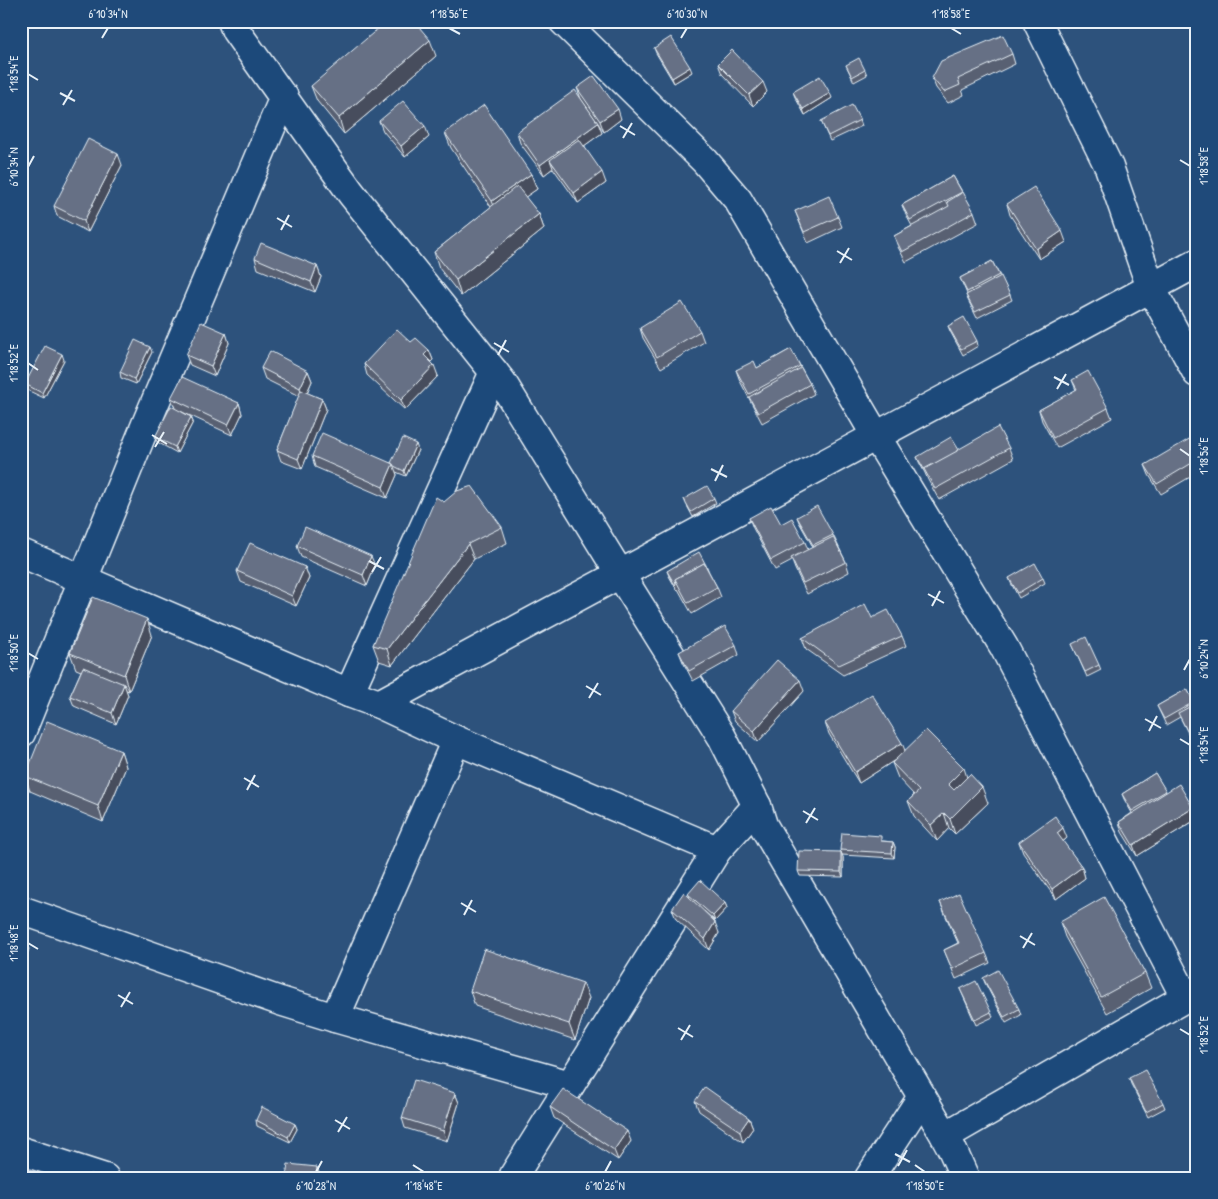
<svg xmlns="http://www.w3.org/2000/svg" width="1218" height="1199" font-family="'Patrick Hand',sans-serif">
<style>
.lines{fill:none;stroke-linecap:round;stroke-linejoin:round}
.street-casing{stroke:#e8f1f8;stroke-width:31}
.street{stroke:#1f4a7a;stroke-width:28}
.wall{fill:#586072;stroke:#e8f1f8}
.shaded-wall{fill:#474e5d;stroke:#e8f1f8}
.building{fill:#667085;stroke:#e8f1f8}
.ticks{fill:none;stroke:#e8f1f8;stroke-width:2}
.neatline{fill:none;stroke:#e8f1f8;stroke-width:2}
.ticks-label{font-size:12px;text-anchor:middle;fill:#e8f1f8}
</style>
<rect width="100%" height="100%" fill="#2d527c"/>
<filter id="ink" filterUnits="userSpaceOnUse"><feTurbulence type="fractalNoise" baseFrequency=".02" numOctaves="2"/><feDisplacementMap in="SourceGraphic" scale="10" xChannelSelector="R" yChannelSelector="G"/><feConvolveMatrix kernelMatrix="1 2 1 2 8 2 1 2 1" color-interpolation-filters="sRGB"/></filter>
<g filter="url(#ink)">
<g class="lines">
<defs>
<g id="street">
<polyline points="232,21 236,31 351,193 502,382 620,574 722,737 757,806 763,825 945,1136 952,1149 965,1178"/>
<polyline points="563,21 705,161 738,200 876,436 1004,647 1185,997"/>
<polyline points="1037,21 1109,167 1151,288 1197,373"/>
<polyline points="21,553 349,693 379,704 456,740 717,850"/>
<polyline points="349,693 494,372"/>
<polyline points="379,704 1197,263"/>
<polyline points="21,733 146,424 284,97"/>
<polyline points="21,910 280,1001 335,1018 570,1085"/>
<polyline points="335,1018 456,740"/>
<polyline points="945,1136 1197,991"/>
<polyline points="21,1151 105,1178"/>
<polyline points="514,1175 717,850 757,806"/>
<polyline points="869,1178 922,1097"/>
</g>
</defs>
<use href="#street" class="street-casing"/>
<use href="#street" class="street"/>
</g>
<g class="wall">
<polygon points="654,48 692,72 674,83 656,53"/>
<polygon points="1012,54 1015,64 962,90 964,95 948,103 936,88 932,78"/>
<polygon points="436,56 344,134 317,101 311,86"/>
<polygon points="718,64 767,92 753,106 722,74"/>
<polygon points="846,65 865,70 867,75 854,82"/>
<polygon points="577,88 621,119 604,132 581,99"/>
<polygon points="793,92 832,98 805,115 795,97"/>
<polygon points="860,120 862,126 830,141 821,121"/>
<polygon points="379,121 429,137 405,157 383,131"/>
<polygon points="598,123 602,133 584,146 606,183 578,203 553,168 544,175 520,143 517,132"/>
<polygon points="445,133 531,174 537,189 525,197 539,214 544,229 461,296 439,268 434,252 491,207 451,148"/>
<polygon points="122,165 88,232 57,216 54,206"/>
<polygon points="953,176 974,212 978,223 906,262 898,247 894,236 912,226 906,215 902,205"/>
<polygon points="1007,204 1066,242 1039,259 1010,215"/>
<polygon points="795,211 838,217 842,227 808,243"/>
<polygon points="255,258 317,266 321,277 315,292 258,269"/>
<polygon points="992,261 1010,295 1012,300 977,318 968,300 966,295 967,294 960,278"/>
<polygon points="948,326 977,341 978,346 963,355 950,331"/>
<polygon points="640,328 700,331 704,342 661,368 643,338"/>
<polygon points="226,333 229,343 215,376 190,365 186,355"/>
<polygon points="411,342 429,350 433,360 431,362 438,376 405,410 367,375 364,364"/>
<polygon points="791,349 810,384 814,394 762,423 740,381 736,370 757,368"/>
<polygon points="152,352 136,384 121,378 120,372"/>
<polygon points="64,360 44,398 27,390 25,384"/>
<polygon points="261,368 308,371 312,381 307,393 322,399 326,409 302,469 281,461 277,450 299,396 265,379"/>
<polygon points="1072,380 1108,408 1112,418 1057,448 1042,421 1039,410 1076,390"/>
<polygon points="171,398 239,403 242,414 232,435 180,411 191,417 193,422 177,453 157,442 155,437 175,408"/>
<polygon points="1009,448 1013,459 939,500 928,480 925,473 919,462 917,457 959,450"/>
<polygon points="1197,448 1197,473 1161,494 1149,475 1145,465"/>
<polygon points="418,450 406,476 396,472 397,475 387,498 315,467 312,456 391,463"/>
<polygon points="714,498 716,503 693,517 686,504 684,499"/>
<polygon points="444,502 502,527 507,543 474,559 392,665 379,661 373,645"/>
<polygon points="797,517 833,535 846,562 849,572 807,594 795,569 792,561 775,570 753,528 749,518 781,524 805,542 808,550 813,547 799,522"/>
<polygon points="297,546 375,566 367,586 301,557"/>
<polygon points="305,567 309,578 296,606 241,582 237,571"/>
<polygon points="707,567 709,572 717,587 721,597 692,614 678,589 677,590 669,576 667,571"/>
<polygon points="1009,578 1043,578 1045,583 1019,598 1011,583"/>
<polygon points="872,618 902,636 906,646 843,675 806,649 802,638"/>
<polygon points="152,635 129,691 126,690 128,695 116,724 74,706 70,696 81,671 76,669 70,653"/>
<polygon points="1072,644 1099,665 1101,670 1087,677"/>
<polygon points="736,645 739,655 693,681 683,662 679,652"/>
<polygon points="1187,689 1197,707 1197,748 1196,749 1180,717 1166,725 1157,706"/>
<polygon points="804,691 758,742 735,721 731,711"/>
<polygon points="825,723 905,750 967,777 988,803 955,834 949,828 937,841 914,816 908,801 914,795 898,778 892,763 895,760 859,783 829,734"/>
<polygon points="121,751 126,767 103,822 30,791 25,776"/>
<polygon points="1155,773 1166,792 1197,819 1137,856 1122,832 1119,822 1132,813 1124,799 1122,794"/>
<polygon points="1067,838 1063,842 1082,867 1085,878 1056,899 1023,853 1019,842"/>
<polygon points="883,841 893,842 895,847 894,858 842,855 840,850"/>
<polygon points="843,857 843,877 800,876 798,871"/>
<polygon points="688,894 725,903 727,908 715,921 704,911 719,933 709,950 676,919 672,909 690,897"/>
<polygon points="940,902 986,953 990,963 956,979 944,950 958,943 944,912"/>
<polygon points="1060,922 1145,973 1151,988 1107,1013 1065,937"/>
<polygon points="983,978 1019,1009 1021,1015 1006,1023 985,983"/>
<polygon points="960,989 991,1012 993,1017 976,1025"/>
<polygon points="470,991 589,998 575,1040 475,1006"/>
<polygon points="1129,1078 1163,1103 1165,1108 1148,1117 1131,1084"/>
<polygon points="455,1093 459,1103 447,1141 405,1128 402,1118"/>
<polygon points="695,1101 749,1118 753,1128 743,1142 699,1111"/>
<polygon points="550,1107 631,1141 618,1160 554,1118"/>
<polygon points="256,1120 295,1124 297,1129 290,1142 257,1126"/>
</g>
<g class="shaded-wall">
<polygon points="430,40 436,56 344,134 339,118"/>
<polygon points="690,67 692,72 674,83 672,78"/>
<polygon points="763,82 767,92 753,106 749,95"/>
<polygon points="830,93 832,98 805,115 803,109"/>
<polygon points="618,109 621,119 604,132 600,121"/>
<polygon points="598,123 602,133 555,167 550,160 553,168 544,175 540,165"/>
<polygon points="425,126 429,137 405,157 401,146"/>
<polygon points="118,154 122,165 88,232 84,221"/>
<polygon points="602,172 606,183 578,203 574,193"/>
<polygon points="531,174 537,189 498,216 492,201"/>
<polygon points="539,214 544,229 461,296 456,280"/>
<polygon points="1062,231 1066,242 1039,259 1036,249"/>
<polygon points="317,266 321,277 315,292 311,282"/>
<polygon points="226,333 229,343 215,376 211,366"/>
<polygon points="150,347 152,352 136,384 134,379"/>
<polygon points="429,350 433,360 427,366 424,355"/>
<polygon points="62,354 64,360 44,398 42,393"/>
<polygon points="434,365 438,376 405,410 401,400"/>
<polygon points="308,371 312,381 304,399 300,388"/>
<polygon points="322,399 326,409 302,469 298,459"/>
<polygon points="239,403 242,414 232,435 228,425"/>
<polygon points="191,417 193,422 177,453 175,447"/>
<polygon points="416,444 418,450 406,476 404,471"/>
<polygon points="393,464 397,475 387,498 383,487"/>
<polygon points="468,544 474,559 392,665 387,649"/>
<polygon points="371,556 375,566 367,586 363,575"/>
<polygon points="305,567 309,578 296,606 292,596"/>
<polygon points="147,619 152,635 129,691 124,675"/>
<polygon points="800,680 804,691 758,742 754,731"/>
<polygon points="124,684 128,695 116,724 112,713"/>
<polygon points="902,743 906,753 859,783 855,772"/>
<polygon points="121,751 126,767 103,822 98,806"/>
<polygon points="964,768 969,784 954,799 948,784"/>
<polygon points="982,787 988,803 955,834 950,819"/>
<polygon points="1193,808 1197,819 1137,856 1133,845"/>
<polygon points="944,813 949,828 937,841 931,825"/>
<polygon points="1063,828 1067,838 1061,843 1057,833"/>
<polygon points="893,842 895,847 894,858 892,853"/>
<polygon points="841,852 843,857 843,877 841,872"/>
<polygon points="1082,867 1085,878 1056,899 1052,889"/>
<polygon points="725,903 727,908 715,921 713,916"/>
<polygon points="715,922 719,933 709,950 705,939"/>
<polygon points="25,939 29,949 21,972 21,950"/>
<polygon points="583,983 589,998 575,1040 569,1024"/>
<polygon points="455,1093 459,1103 447,1141 443,1131"/>
<polygon points="749,1118 753,1128 743,1142 740,1131"/>
<polygon points="295,1124 297,1129 290,1142 288,1137"/>
<polygon points="627,1131 631,1141 618,1160 614,1150"/>
<polygon points="317,1167 319,1173 318,1178 316,1178"/>
</g>
<g class="building">
<polygon points="387,21 414,21 430,40 339,118 311,86"/>
<polygon points="1003,35 1012,54 958,79 960,85 944,92 932,78 941,61"/>
<polygon points="671,37 690,67 672,78 654,48"/>
<polygon points="732,50 763,82 749,95 718,64"/>
<polygon points="859,58 865,70 852,77 846,65"/>
<polygon points="594,76 618,109 600,121 577,88"/>
<polygon points="820,76 830,93 803,109 793,92"/>
<polygon points="575,90 598,123 540,165 517,132"/>
<polygon points="403,101 425,126 401,146 379,121"/>
<polygon points="484,105 531,174 492,201 445,133"/>
<polygon points="852,105 860,120 828,136 821,121"/>
<polygon points="88,139 118,154 84,221 54,206"/>
<polygon points="579,139 602,172 574,193 550,160"/>
<polygon points="953,176 962,192 910,220 902,205"/>
<polygon points="517,186 539,214 456,280 434,252"/>
<polygon points="1034,187 1062,231 1036,249 1007,204"/>
<polygon points="963,192 974,212 902,252 894,236 949,206 947,202"/>
<polygon points="829,196 838,217 804,232 795,211"/>
<polygon points="261,243 317,266 311,282 255,258"/>
<polygon points="992,261 999,275 967,292 960,278"/>
<polygon points="1001,276 1010,295 975,312 966,295"/>
<polygon points="682,302 700,331 657,357 640,328"/>
<polygon points="964,317 977,341 961,349 948,326"/>
<polygon points="201,322 226,333 211,366 186,355"/>
<polygon points="397,329 411,342 416,338 429,350 424,355 434,365 401,400 364,364"/>
<polygon points="135,340 150,347 134,379 120,372"/>
<polygon points="45,346 62,354 42,393 25,384"/>
<polygon points="791,349 800,366 749,394 736,370 754,361 757,368"/>
<polygon points="270,351 308,371 300,388 261,368"/>
<polygon points="801,368 810,384 758,413 749,397"/>
<polygon points="1088,371 1108,408 1053,438 1039,410 1077,389 1072,380"/>
<polygon points="182,377 239,403 228,425 171,398"/>
<polygon points="301,390 322,399 298,459 277,450"/>
<polygon points="171,406 191,417 175,447 155,437"/>
<polygon points="998,427 1009,448 935,489 924,469"/>
<polygon points="322,433 393,464 383,487 312,456"/>
<polygon points="951,437 959,450 924,469 917,457"/>
<polygon points="403,438 416,444 404,471 394,466 393,464 391,463"/>
<polygon points="1191,438 1197,448 1197,460 1157,484 1145,465"/>
<polygon points="472,486 502,527 468,544 387,649 373,645 436,497 444,502 457,491"/>
<polygon points="707,486 714,498 691,512 684,499"/>
<polygon points="1197,490 1197,499 1193,492"/>
<polygon points="771,506 781,524 792,518 805,542 771,560 749,518"/>
<polygon points="817,506 833,535 813,545 797,517"/>
<polygon points="305,527 371,556 363,575 297,546"/>
<polygon points="833,537 846,562 803,583 791,558"/>
<polygon points="250,543 305,567 292,596 237,571"/>
<polygon points="699,552 707,567 706,567 704,563 675,579 676,584 675,585 667,571"/>
<polygon points="704,563 717,587 688,603 675,579"/>
<polygon points="1035,563 1043,578 1018,593 1009,578"/>
<polygon points="93,597 147,619 124,675 70,653"/>
<polygon points="865,604 872,618 888,610 902,636 839,665 802,638"/>
<polygon points="725,626 736,645 689,671 679,652"/>
<polygon points="1086,637 1099,665 1085,672 1072,644"/>
<polygon points="777,660 800,680 754,731 731,711"/>
<polygon points="83,667 124,684 112,713 70,696"/>
<polygon points="1187,689 1194,702 1164,719 1157,706"/>
<polygon points="872,694 902,743 855,772 825,723"/>
<polygon points="1195,704 1197,707 1197,742 1194,744 1178,713"/>
<polygon points="47,721 121,751 98,806 25,776"/>
<polygon points="926,730 964,768 948,784 954,790 970,774 982,787 950,819 944,813 931,825 908,801 919,791 892,763"/>
<polygon points="1155,773 1166,791 1132,811 1122,794"/>
<polygon points="1179,784 1193,808 1133,845 1119,822"/>
<polygon points="1055,816 1063,828 1057,833 1082,867 1052,889 1019,842"/>
<polygon points="842,833 881,836 881,841 893,842 892,853 840,850"/>
<polygon points="799,851 841,852 841,872 798,871"/>
<polygon points="700,880 725,903 713,916 688,894"/>
<polygon points="684,892 715,922 705,939 672,909"/>
<polygon points="959,893 986,953 952,969 944,950 959,943 940,902"/>
<polygon points="1104,897 1145,973 1101,997 1060,922"/>
<polygon points="21,938 25,939 21,950"/>
<polygon points="484,949 583,983 569,1024 470,991"/>
<polygon points="998,970 1019,1009 1004,1017 983,978"/>
<polygon points="976,981 991,1012 975,1020 960,989"/>
<polygon points="1145,1070 1163,1103 1146,1112 1129,1078"/>
<polygon points="414,1080 455,1093 443,1131 402,1118"/>
<polygon points="705,1087 749,1118 740,1131 695,1101"/>
<polygon points="563,1089 627,1131 614,1150 550,1107"/>
<polygon points="262,1107 295,1124 288,1137 256,1120"/>
<polygon points="288,1164 317,1167 316,1178 286,1178"/>
<polygon points="1179,1173 1182,1178 1170,1178"/>
<polygon points="90,1174 103,1178 88,1178"/>
</g>
</g>
<path class="ticks" d="M 449,28 L 460,34M 951,28 L 961,34M 102,38 L 108,28M 681,38 L 687,28M 28,74 L 38,80M 60,93 L 75,101M 63,105 L 72,90M 620,126 L 635,135M 623,138 L 632,123M 1180,160 L 1190,166M 28,167 L 34,156M 277,218 L 292,227M 281,230 L 289,215M 837,251 L 852,260M 840,263 L 849,248M 494,343 L 509,352M 498,355 L 506,340M 28,363 L 38,370M 1054,377 L 1069,385M 1057,389 L 1066,374M 152,435 L 167,444M 155,447 L 164,432M 1180,449 L 1190,456M 711,469 L 727,477M 715,481 L 723,465M 369,561 L 384,569M 372,572 L 381,557M 928,594 L 944,603M 932,606 L 940,591M 28,653 L 38,659M 1184,670 L 1190,659M 586,686 L 601,695M 589,698 L 598,683M 1145,719 L 1161,728M 1149,731 L 1157,716M 1180,739 L 1190,745M 244,778 L 259,787M 247,790 L 255,775M 803,811 L 818,820M 806,823 L 815,808M 461,903 L 476,912M 464,915 L 472,900M 1020,936 L 1035,945M 28,943 L 38,949M 1023,948 L 1032,933M 118,995 L 133,1004M 121,1007 L 130,992M 678,1028 L 693,1037M 1180,1029 L 1190,1035M 681,1040 L 690,1025M 335,1120 L 350,1129M 338,1132 L 347,1117M 895,1154 L 910,1162M 413,1165 L 424,1172M 915,1165 L 925,1172M 898,1166 L 907,1150M 316,1172 L 322,1161M 605,1172 L 611,1161"/>
<rect width="1218" height="1199" fill="none" stroke="#1f4a7a" stroke-width="55"/>
<rect x="28" y="28" width="1162" height="1144" class="neatline"/>
<g class="ticks-label">
<text x="108" y="18">6°10'34"N</text>
<text x="449" y="18">1°18'56"E</text>
<text x="687" y="18">6°10'30"N</text>
<text x="951" y="18">1°18'58"E</text>
<text transform="translate(14 74) rotate(-90)" y="4">1°18'54"E</text>
<text transform="translate(1204 166) rotate(-90)" y="4">1°18'58"E</text>
<text transform="translate(14 167) rotate(-90)" y="4">6°10'34"N</text>
<text transform="translate(14 363) rotate(-90)" y="4">1°18'52"E</text>
<text transform="translate(1204 456) rotate(-90)" y="4">1°18'56"E</text>
<text transform="translate(14 653) rotate(-90)" y="4">1°18'50"E</text>
<text transform="translate(1204 659) rotate(-90)" y="4">6°10'24"N</text>
<text transform="translate(1204 745) rotate(-90)" y="4">1°18'54"E</text>
<text transform="translate(14 943) rotate(-90)" y="4">1°18'48"E</text>
<text transform="translate(1204 1035) rotate(-90)" y="4">1°18'52"E</text>
<text x="316" y="1190">6°10'28"N</text>
<text x="424" y="1190">1°18'48"E</text>
<text x="605" y="1190">6°10'26"N</text>
<text x="925" y="1190">1°18'50"E</text>
</g>
</svg>
